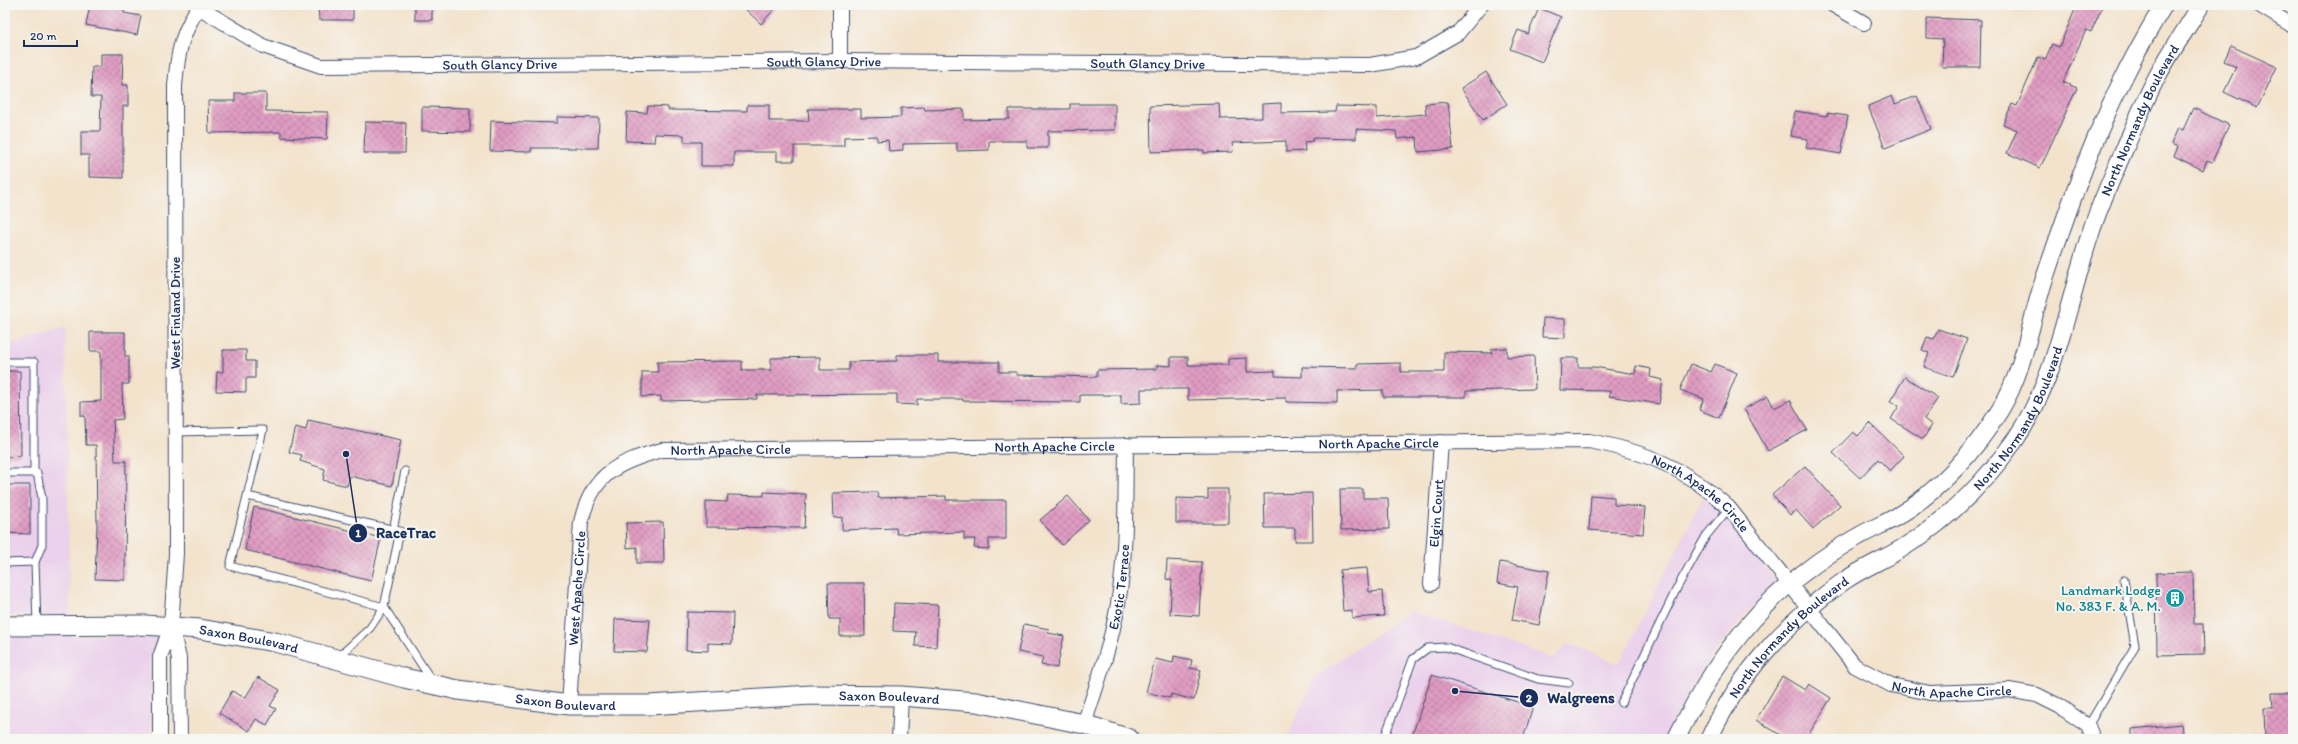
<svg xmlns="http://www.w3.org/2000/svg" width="2298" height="744" font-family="Itim,sans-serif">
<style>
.built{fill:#ebd1eb}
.building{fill:url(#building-cross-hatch)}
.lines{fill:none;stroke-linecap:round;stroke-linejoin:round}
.service-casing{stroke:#3b4a6e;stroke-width:9}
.minor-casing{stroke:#3b4a6e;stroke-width:16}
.tertiary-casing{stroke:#3b4a6e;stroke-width:19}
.secondary-casing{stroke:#3b4a6e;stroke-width:21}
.service{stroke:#fff;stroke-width:7}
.minor{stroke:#fff;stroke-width:14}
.tertiary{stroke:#fff;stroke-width:17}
.secondary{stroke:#fff;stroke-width:19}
.labels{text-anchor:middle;stroke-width:4;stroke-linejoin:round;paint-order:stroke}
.street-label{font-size:14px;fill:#1b2f5e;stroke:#f6f6f2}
.culture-label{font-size:14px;fill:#0d838f;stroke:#f6f6f2;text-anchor:end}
.leader{fill:none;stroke:#1b2f5e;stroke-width:1.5}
.callout-dot{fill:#1b2f5e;stroke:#f6f6f2;stroke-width:1.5}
.mark-label{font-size:12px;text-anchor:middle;font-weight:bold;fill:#fff}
.callout-label{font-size:15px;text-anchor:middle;font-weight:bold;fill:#1b2f5e;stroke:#f6f6f2;stroke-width:4;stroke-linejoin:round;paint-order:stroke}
</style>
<defs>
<pattern id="building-cross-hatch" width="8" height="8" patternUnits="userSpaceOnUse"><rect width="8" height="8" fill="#e19dc3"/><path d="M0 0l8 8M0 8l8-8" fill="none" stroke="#b680a2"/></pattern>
</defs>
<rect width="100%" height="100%" fill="#f6f6f2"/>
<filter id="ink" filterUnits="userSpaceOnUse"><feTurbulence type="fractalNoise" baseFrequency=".025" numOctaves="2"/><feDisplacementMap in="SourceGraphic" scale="8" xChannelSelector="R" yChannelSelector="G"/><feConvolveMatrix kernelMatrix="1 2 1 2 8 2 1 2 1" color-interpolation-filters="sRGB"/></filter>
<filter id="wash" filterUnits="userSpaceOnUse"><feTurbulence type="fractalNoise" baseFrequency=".012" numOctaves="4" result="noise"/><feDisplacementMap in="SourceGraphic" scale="16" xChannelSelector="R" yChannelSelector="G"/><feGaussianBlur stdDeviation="0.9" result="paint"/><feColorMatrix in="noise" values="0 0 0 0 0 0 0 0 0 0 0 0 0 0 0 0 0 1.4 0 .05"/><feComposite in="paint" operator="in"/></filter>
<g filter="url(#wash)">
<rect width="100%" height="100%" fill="#f3e3cc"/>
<g class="built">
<polygon points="65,327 70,615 5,616 5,346"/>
<polygon points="1703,497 1723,515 1777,582 1749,610 1708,661 1688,694 1665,739 1286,739 1316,676 1411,611 1553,658 1568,643 1619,664"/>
<polygon points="145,635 158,636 151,657 151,739 5,739 5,636"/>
</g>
<g id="blocks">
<g class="building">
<polygon points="90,5 125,5 124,13 141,16 137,35 86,25"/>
<polygon points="318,5 353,5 353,20 319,20"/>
<rect x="415" y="5" width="17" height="15"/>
<polygon points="741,5 778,5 761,24"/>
<polygon points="2077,5 2103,5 2091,32 2086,30 2063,82 2077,88 2040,168 2007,153 2017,130 2003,124 2012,104 2017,106 2038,57 2045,60 2052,44 2059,47"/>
<polygon points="1539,8 1561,17 1542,62 1510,49 1518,30 1528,34"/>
<polygon points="1927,18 1981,20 1980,67 1942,67 1943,39 1927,38"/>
<polygon points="2231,46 2277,67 2257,108 2224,92 2236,67 2224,61"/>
<polygon points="101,54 123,54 122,85 128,85 128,106 123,106 123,178 89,177 89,155 81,155 81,131 100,131 101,97 91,97 92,67 101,67"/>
<polygon points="1486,72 1507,104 1483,120 1461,88"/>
<polygon points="235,93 266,93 266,111 328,112 327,139 281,137 281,132 209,133 208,101 235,101"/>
<polygon points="1892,96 1895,104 1917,96 1931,129 1885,148 1868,106"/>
<polygon points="1448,102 1453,149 1418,152 1417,137 1397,139 1396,131 1356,129 1356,139 1313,138 1313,141 1304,142 1305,151 1286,152 1286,141 1232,143 1233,152 1204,153 1204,150 1151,152 1150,106 1219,104 1220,119 1262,118 1262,104 1281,103 1281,113 1335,112 1336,106 1377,107 1377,118 1426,114 1425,104"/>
<polygon points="1070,104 1115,104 1115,130 1048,131 1048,148 1027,148 1027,141 989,141 989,150 957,151 957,143 903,144 903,150 889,151 888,140 877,141 877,136 844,137 844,146 794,146 794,161 777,161 777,152 734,152 734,166 701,166 701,142 684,142 684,135 655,134 654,142 626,141 627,112 647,113 648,106 668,107 668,110 747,111 747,105 769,105 769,121 809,121 808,109 861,109 861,118 901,117 901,108 924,107 925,110 964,109 964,120 1009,119 1009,109 1070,109"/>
<polygon points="422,107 470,108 470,132 422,131"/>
<polygon points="2193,108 2229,125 2212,162 2207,160 2203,170 2174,156 2178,147 2171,144 2178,128 2183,130"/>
<polygon points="1795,111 1827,116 1827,113 1848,116 1841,154 1806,148 1808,139 1791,136"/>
<polygon points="557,117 599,118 598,148 531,148 531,152 490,151 491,121 557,123"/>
<polygon points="365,122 406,123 405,153 364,153"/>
<polygon points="1543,318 1565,319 1565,338 1542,337"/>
<polygon points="1938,329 1967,339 1953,377 1924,367 1929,353 1922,350 1927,337 1934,339"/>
<polygon points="90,332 125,332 125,356 129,356 129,384 122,384 123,419 113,420 115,461 126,461 125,580 95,579 97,527 96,445 86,445 85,416 81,416 81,402 101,401 101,351 90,351"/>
<polygon points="1507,348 1507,357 1534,356 1535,389 1466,391 1466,397 1383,397 1383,390 1337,391 1337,403 1286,402 1286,398 1188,400 1188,389 1141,389 1141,403 1121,404 1121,395 1080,395 1080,402 963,401 963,399 917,399 917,405 897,404 897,394 757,395 757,399 661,401 661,396 642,397 642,372 658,372 657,362 742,361 742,370 771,370 771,358 820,357 820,370 849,370 849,362 897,361 897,355 938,355 938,362 999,362 999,372 1017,372 1017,375 1097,377 1097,370 1157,369 1157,365 1171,366 1171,357 1188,357 1188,365 1228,365 1228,359 1247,358 1247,372 1275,371 1275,376 1302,377 1302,367 1357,368 1357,364 1401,363 1401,372 1444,372 1444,352 1492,353 1491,349"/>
<polygon points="223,350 246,350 246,361 255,361 255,378 246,378 246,392 216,391 217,372 223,372"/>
<polygon points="1561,358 1578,358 1578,367 1594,367 1635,374 1636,366 1651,369 1650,377 1663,380 1659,404 1609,396 1610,391 1560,390"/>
<polygon points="1691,364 1711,372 1715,364 1737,373 1719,418 1699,410 1704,399 1680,390"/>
<polygon points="5,371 20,371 21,456 5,457"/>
<polygon points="1905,377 1938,398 1924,419 1932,425 1923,439 1891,419 1899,406 1890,401"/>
<polygon points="1768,396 1774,408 1790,400 1807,430 1768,451 1744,409"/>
<polygon points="308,420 401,440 392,486 350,476 347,486 323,480 325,469 300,461 302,455 289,452 295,427 306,430"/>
<polygon points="1870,423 1904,456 1890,471 1878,459 1860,478 1833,453 1853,432 1858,436"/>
<polygon points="1805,466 1840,505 1813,529 1796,510 1790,515 1772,495"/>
<polygon points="5,485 30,485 30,534 5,533"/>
<polygon points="1208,489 1228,489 1228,523 1176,523 1176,498 1208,499"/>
<polygon points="1340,489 1363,489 1363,498 1388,498 1389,529 1341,530"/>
<polygon points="764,492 806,494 804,528 706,527 706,501 727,502 728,495 764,496"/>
<polygon points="877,492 878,498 946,496 946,500 1006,500 1006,539 989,539 989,549 974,548 975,539 964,539 964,532 897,534 896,528 842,530 842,517 834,518 833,493"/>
<polygon points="1312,493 1313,541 1295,541 1295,528 1265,528 1264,494"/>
<polygon points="1591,495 1614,497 1614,505 1645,507 1643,534 1589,530"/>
<polygon points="1068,496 1089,520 1062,545 1040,520"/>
<polygon points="254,507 381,538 371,581 245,550"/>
<polygon points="663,522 664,563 637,563 637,547 627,548 626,523"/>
<polygon points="1167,560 1202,562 1199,616 1170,614 1172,580 1166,579"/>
<polygon points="1500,562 1549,571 1539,625 1512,620 1518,587 1497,583"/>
<polygon points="1367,568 1369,592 1382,591 1384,616 1352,618 1352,610 1343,611 1340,570"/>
<polygon points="2193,572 2194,624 2203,624 2204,654 2157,655 2156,573"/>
<polygon points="828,583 864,583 865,636 840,636 840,619 829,619"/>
<polygon points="894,603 938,605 936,647 915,646 916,632 893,631"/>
<polygon points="687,612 733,613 732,644 708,643 708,651 686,650"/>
<polygon points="615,619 650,620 647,652 614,651"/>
<polygon points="1024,624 1049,629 1048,633 1064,636 1057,668 1041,665 1043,657 1018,652"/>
<polygon points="1174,656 1192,660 1190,668 1201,670 1194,700 1171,694 1170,698 1146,692 1155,659 1173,663"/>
<polygon points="1432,675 1533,707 1523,739 1411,739"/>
<polygon points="1782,676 1805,690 1809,684 1831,698 1806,739 1787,739 1756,720"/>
<polygon points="258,677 280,690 270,706 276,709 267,725 256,719 249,731 219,713 232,691 245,698"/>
<polygon points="2272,693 2293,693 2293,739 2265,739 2264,708 2273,708"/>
<polygon points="2181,724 2183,739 2132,739 2132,729"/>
</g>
</g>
</g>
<g filter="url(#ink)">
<use href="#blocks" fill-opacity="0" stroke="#3b4a6e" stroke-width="1"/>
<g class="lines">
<defs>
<g id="service">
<polyline points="5,362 34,362 34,473"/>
<polyline points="176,432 263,430 247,496 400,531 384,607 230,566 247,496"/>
<polyline points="5,473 37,473 42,498 42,545 35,562"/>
<polyline points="393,530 405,471"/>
<polyline points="5,563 35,562 37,625"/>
<polyline points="337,658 370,628 384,607 432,681"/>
<polyline points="1621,703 1678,586 1706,536 1729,508"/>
<polyline points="2088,726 2135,646 2124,580"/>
<polyline points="1384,739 1413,659 1428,648 1446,647 1538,679 1569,683"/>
</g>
<g id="minor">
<polyline points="840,5 840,61"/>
<polyline points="1833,5 1864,23"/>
<polyline points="2259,5 2293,26"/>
<path id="s1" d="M 198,7 L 263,46 L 321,66 L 840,61 L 1370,65 L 1416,57 L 1458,33 L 1481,5"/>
<path id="s2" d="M 1431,584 L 1441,442"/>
<polyline points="171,626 179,658 180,739"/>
<path id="s3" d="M 569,705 L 581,522 C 592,474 618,462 662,450 L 1589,441 C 1648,452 1685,468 1729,508 L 1855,666 L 1891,685 L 1930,693 L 2009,690 L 2037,695 L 2059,706 L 2088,726 L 2093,739"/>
<path id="s4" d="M 1084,724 C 1097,685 1111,644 1118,604 C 1127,551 1125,498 1126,445"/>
<path d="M 160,739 L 160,657 L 171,626 L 176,554 L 175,86 C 178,49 181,37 199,5"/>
<polyline points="899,739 901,696"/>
</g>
<g id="tertiary">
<path d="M 1676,739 C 1707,676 1745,617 1802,574 C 1820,560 1839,547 1859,536 C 1871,529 1884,524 1896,517 C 1938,492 1975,451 2000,410 C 2024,371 2030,323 2044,280 C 2077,182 2109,93 2164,5"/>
<path id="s5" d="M 1709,739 C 1738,675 1787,621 1844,581 C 1863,568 1885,559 1904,547 C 1948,520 1985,482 2015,440 C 2057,379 2067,304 2090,235 C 2099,206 2112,178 2124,150 C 2135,125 2145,99 2158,75 C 2171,51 2187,28 2201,5"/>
</g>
<g id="secondary">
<path id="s6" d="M 5,626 L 145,625 L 200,629 L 275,642 L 404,678 L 458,690 L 569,705 L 649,705 L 811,695 L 901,696 L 976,702 L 1084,724 L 1129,739"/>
</g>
</defs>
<use href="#service" class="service-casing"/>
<use href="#minor" class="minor-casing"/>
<use href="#tertiary" class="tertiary-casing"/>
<use href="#secondary" class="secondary-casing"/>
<use href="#service" class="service"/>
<use href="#minor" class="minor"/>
<use href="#tertiary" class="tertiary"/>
<use href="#secondary" class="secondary"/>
</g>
</g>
<defs>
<symbol id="building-disc" viewBox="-11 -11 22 22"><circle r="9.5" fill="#0f9aa8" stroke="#f6f6f2"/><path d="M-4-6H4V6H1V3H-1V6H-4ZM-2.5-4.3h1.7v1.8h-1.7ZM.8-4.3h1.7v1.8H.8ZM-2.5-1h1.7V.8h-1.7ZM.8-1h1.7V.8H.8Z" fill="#fff"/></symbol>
</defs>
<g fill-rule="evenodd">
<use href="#building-disc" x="2164" y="587" width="22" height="22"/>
</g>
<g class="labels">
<g class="street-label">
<text dy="5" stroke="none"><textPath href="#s1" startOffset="640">South Glancy Drive</textPath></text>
<text dy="5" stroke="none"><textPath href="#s1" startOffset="964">South Glancy Drive</textPath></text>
<text dy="5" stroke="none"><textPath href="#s1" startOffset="316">South Glancy Drive</textPath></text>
<text dy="5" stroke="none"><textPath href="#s5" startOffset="779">North Normandy Boulevard</textPath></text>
<text transform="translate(175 313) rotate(-90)" y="5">West Finland Drive</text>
<text dy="5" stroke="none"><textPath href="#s5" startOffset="455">North Normandy Boulevard</textPath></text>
<text dy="5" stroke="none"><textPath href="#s3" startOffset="1016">North Apache Circle</textPath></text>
<text dy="5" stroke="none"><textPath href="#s3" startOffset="692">North Apache Circle</textPath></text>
<text dy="5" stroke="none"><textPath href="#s3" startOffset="368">North Apache Circle</textPath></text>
<text dy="5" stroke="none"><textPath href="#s3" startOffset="1352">North Apache Circle</textPath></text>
<text dy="5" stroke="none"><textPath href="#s2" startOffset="71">Elgin Court</textPath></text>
<text dy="5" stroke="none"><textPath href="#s4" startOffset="142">Exotic Terrace</textPath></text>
<text dy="5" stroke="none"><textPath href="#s3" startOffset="117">West Apache Circle</textPath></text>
<text dy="5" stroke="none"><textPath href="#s6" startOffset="245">Saxon Boulevard</textPath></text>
<text dy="5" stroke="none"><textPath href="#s5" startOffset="131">North Normandy Boulevard</textPath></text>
<text dy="5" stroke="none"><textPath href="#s3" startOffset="1688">North Apache Circle</textPath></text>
<text dy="5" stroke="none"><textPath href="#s6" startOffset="893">Saxon Boulevard</textPath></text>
<text dy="5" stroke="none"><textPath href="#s6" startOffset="569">Saxon Boulevard</textPath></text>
</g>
<g class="culture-label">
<text x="2161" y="595">Landmark Lodge<tspan x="2161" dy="16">No. 383 F. &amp; A. M.</tspan></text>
</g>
</g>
<path class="leader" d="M346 454L358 533M1455 691L1529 698"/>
<g class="callout-dot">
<circle cx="346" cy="454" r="4"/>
<circle cx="1455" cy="691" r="4"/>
<circle cx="358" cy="533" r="10"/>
<circle cx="1529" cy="698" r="10"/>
</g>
<g class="mark-label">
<text x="358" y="537">1</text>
<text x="1529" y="702">2</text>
</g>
<g class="callout-label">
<text x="406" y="538">RaceTrac</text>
<text x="1581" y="703">Walgreens</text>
</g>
<rect width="2298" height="744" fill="none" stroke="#f6f6f2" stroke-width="20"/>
<path d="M24 40v6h53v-6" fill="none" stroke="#1b2f5e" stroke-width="2"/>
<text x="30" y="40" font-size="12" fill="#1b2f5e" stroke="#f6f6f2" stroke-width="3" paint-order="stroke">20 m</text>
</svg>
